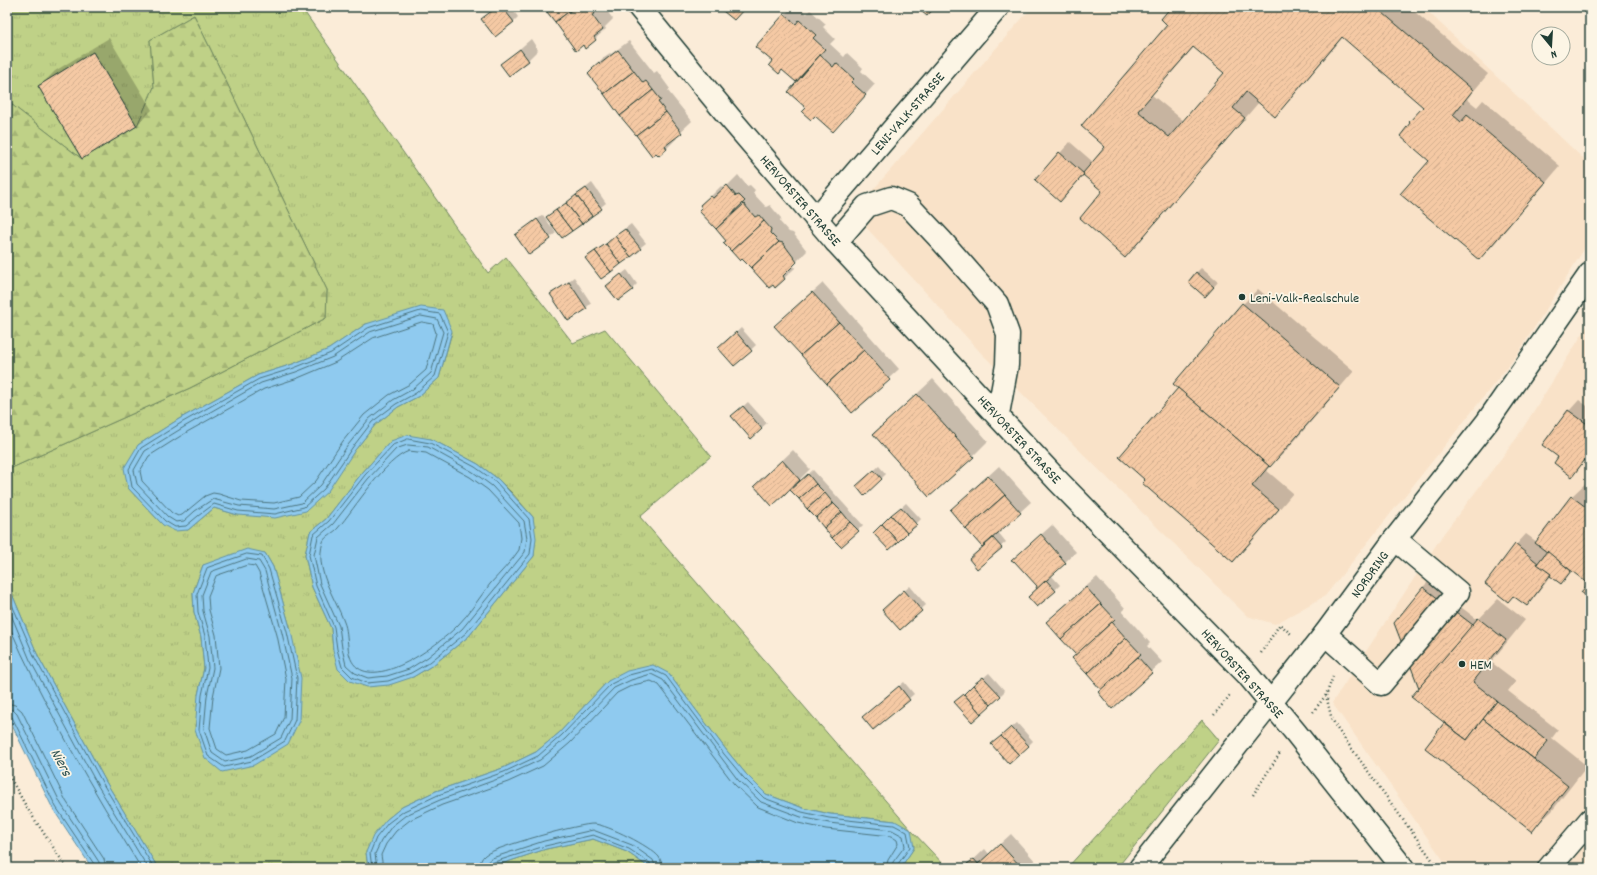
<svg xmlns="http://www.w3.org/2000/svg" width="1597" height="875" font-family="Dekko,sans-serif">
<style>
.built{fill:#f9e2c8}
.grass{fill:url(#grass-tufts);stroke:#6f875e;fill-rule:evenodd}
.forest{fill:url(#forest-firs);stroke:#6f875e}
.water{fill:#8fcaef;stroke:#6292a4}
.shadow{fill:#0003;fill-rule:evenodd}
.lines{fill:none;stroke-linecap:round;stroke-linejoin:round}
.shore{stroke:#4c757f;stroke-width:1}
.building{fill:url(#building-hatch);stroke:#1f3d34;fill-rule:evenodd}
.minor-casing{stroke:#1f3d34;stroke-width:25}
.path{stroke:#1f3d34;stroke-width:2.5;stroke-dasharray:1 3;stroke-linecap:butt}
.minor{stroke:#fcf5e5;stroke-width:22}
.poi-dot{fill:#1f3d34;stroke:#fcf5e5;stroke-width:1.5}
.labels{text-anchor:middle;stroke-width:3.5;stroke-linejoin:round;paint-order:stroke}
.street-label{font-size:14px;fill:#1f3d34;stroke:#fcf5e5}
.poi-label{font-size:14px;fill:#1f3d34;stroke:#fcf5e5;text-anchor:start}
.water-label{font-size:15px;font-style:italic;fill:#355959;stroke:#fcf5e5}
</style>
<defs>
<pattern id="grass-tufts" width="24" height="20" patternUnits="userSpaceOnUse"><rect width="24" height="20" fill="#bfd187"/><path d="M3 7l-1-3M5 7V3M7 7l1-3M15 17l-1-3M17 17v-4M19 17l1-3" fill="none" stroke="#a4b475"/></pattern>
<pattern id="forest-firs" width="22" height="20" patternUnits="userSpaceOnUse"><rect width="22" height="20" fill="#bfd187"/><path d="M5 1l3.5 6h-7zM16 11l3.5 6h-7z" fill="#a4b475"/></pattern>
<pattern id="building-hatch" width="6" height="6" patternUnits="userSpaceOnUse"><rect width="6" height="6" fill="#f5c9a4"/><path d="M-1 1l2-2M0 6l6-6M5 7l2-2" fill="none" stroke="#d2ae8e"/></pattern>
</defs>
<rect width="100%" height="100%" fill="#fbecd8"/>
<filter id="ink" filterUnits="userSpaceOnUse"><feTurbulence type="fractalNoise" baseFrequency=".025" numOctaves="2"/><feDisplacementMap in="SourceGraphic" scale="8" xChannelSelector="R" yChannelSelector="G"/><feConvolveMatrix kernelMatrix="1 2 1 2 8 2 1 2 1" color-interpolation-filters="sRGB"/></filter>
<g filter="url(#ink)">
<g class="built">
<polygon points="1032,7 1423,7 1590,165 1590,240 1517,355 1325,596 1275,624 1247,616 982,354 853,213"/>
<polygon points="1590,322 1590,868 1449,868 1332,703 1444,533 1516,439"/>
</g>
<g class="grass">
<path d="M 7,7 L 301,7 L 488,273 L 506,257 L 573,343 L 605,329 L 711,456 L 640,517 L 911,830 L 947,868 L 898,868 L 901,867 L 914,848 L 895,821 L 830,814 L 803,808 L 766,794 L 746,774 L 727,751 L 668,673 L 608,681 L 559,733 L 536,752 L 503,768 L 436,791 L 402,807 L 386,820 L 366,852 L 368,868 L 158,868 L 106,782 L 38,656 L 7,582 L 7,470 L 190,388 L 326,318 L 327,290 L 194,15 L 150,40 L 154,87 L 137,126 L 93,52 L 38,86 L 82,159 L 7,101 ZM 366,324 L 452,332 L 439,378 L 419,396 L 398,407 L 375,425 L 355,450 L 238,515 L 214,508 L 188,530 L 163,525 L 128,488 L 138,445 L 179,419 L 258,375 L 293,364 L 329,349 ZM 431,439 L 478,464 L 498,479 L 512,493 L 533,517 L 534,556 L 469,636 L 433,665 L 413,677 L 333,650 L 331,628 L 312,587 L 305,555 L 310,532 L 326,519 L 362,473 L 391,441 ZM 265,553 L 273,567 L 291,631 L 198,695 L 204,668 L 201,637 L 194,612 L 193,593 L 203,565 Z"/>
<polygon points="1202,720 1219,740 1117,868 1067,868"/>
<polygon points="593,839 627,852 650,868 489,868 546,849"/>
</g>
<polygon class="forest" points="194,15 327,290 326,318 190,388 7,470 7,101 82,159 137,126 154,87 150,40"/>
<g class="water">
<polygon points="421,307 443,310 452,331 439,378 419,396 398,407 375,425 355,450 328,491 306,511 275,518 238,515 214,508 188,530 175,531 163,525 128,488 124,468 138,445 179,419 258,375 293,364 329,349 366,324"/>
<polygon points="407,435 431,439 478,464 498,479 533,517 536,538 534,556 469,636 433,665 413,677 389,685 367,687 350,681 338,669 333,650 331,628 312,587 305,555 310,532 326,519 362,473 391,441"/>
<polygon points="247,549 265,553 273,567 291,631 301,678 299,721 288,744 254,765 222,772 205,758 195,730 198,695 204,668 201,637 194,612 193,593 203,565"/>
<polygon points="7,582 38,656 106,782 158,868 92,868 53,809 7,715"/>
<polygon points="653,665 668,673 727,751 746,774 766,794 803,808 830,814 895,821 911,830 914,848 901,867 650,868 627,852 593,839 546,849 489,868 368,868 366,852 373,836 386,820 402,807 436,791 503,768 536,752 559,733 608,681 627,671"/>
</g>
<g class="shadow">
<polygon points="497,7 511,7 518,17 513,22"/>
<polygon points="544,7 604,7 613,19 605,27 606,29 586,47"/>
<polygon points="792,7 799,7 807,14 810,10 826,24 823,27 835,39 830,44 844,57 847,53 863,68 861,71 875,84 843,120 807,108 798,82 757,47"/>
<path d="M 1172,7 L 1409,7 L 1488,74 L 1467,99 L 1477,107 L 1483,100 L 1560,166 L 1494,244 L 1479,259 L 1430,160 L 1424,107 L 1343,37 L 1290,100 L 1275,115 L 1259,102 L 1140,241 L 1125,256 L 1103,191 L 1084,175 L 1060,201 L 1036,180 L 1070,142 L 1093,162 L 1106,147 L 1169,25 ZM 1194,47 L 1225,73 L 1184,121 L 1152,95 Z"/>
<polygon points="109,38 152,110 137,125 82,158 40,86 55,71"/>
<polygon points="531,39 538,50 528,60 502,64"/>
<polygon points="629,41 654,73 657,71 670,89 668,91 692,121 675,137 677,138 666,149 593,68 604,57 610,53 611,54"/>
<polygon points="738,175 747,186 750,185 755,190 753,193 766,207 770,205 774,210 781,218 780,222 789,232 793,233 807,251 793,265 795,268 776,286 727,241 700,211 704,207 701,205 712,195 721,186 724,189"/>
<polygon points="592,183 606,203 562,237 548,217"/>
<polygon points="543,215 556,233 529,253 516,235"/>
<polygon points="631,224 646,243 601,278 587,258"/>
<polygon points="1201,268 1218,282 1210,291 1196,273"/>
<polygon points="627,270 637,284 632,289 613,281"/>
<polygon points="574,277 591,303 586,308 568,320 552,294"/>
<polygon points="823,283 899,369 852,412 786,316"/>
<polygon points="1258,289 1354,371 1286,451 1266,470 1293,493 1249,545 1233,560 1146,479 1243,304"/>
<polygon points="741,328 756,345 735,365 725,343"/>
<polygon points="933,379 988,441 973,456 874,434"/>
<polygon points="1579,400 1590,408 1590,455 1572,475 1560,457 1569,411"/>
<polygon points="748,402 767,423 751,437 738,411"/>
<polygon points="793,450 810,469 797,482 755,486"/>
<polygon points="879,466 886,474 881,479 862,481"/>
<polygon points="999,466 1031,502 998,532 1006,542 977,567 983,547 951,510"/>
<polygon points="813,470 863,525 858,530 797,484"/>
<polygon points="1590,479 1590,597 1583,592 1589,583 1572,570 1566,578 1551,576 1537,594 1527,605 1516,545 1526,534 1537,542 1572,496"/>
<polygon points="906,503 921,519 916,524 879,528"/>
<polygon points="1052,525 1076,552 1051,575 1060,585 1055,590 1040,587 1014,559"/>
<polygon points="1097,577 1125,608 1122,611 1150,643 1147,646 1162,662 1151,672 1102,689 1058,611"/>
<polygon points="1428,582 1478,620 1498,599 1525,620 1491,662 1516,681 1508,691 1558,730 1552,738 1587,766 1552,811 1532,830 1426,748 1445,722 1420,688 1423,587"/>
<polygon points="910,586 926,605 900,628 888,605"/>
<polygon points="989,673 1005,691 1000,696 960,698"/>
<polygon points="904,682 914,694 873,729 868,712"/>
<polygon points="1017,723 1033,741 1028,746 998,739"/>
<polygon points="1011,834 1037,863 1032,868 971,868 968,865 985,849 989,854"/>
</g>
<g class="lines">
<g class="shore">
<polygon points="421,311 440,314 448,332 435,376 416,393 396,404 372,422 352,448 324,489 304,507 275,514 238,511 214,504 198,516 186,526 175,527 165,521 132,487 129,469 141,448 181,423 259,379 294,368 331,353 368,328"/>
<polygon points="421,316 437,319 443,332 431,373 413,389 393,400 369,419 348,445 321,485 302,503 274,509 239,506 213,499 195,511 184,521 176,522 168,517 137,484 134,470 145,451 184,427 261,383 296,372 333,357 370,332"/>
<polygon points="422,322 433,324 436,333 426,370 410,384 389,395 364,415 343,441 316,481 299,497 274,503 241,501 219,494 213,493 205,496 182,515 178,516 172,513 142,481 140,471 149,456 187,432 264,389 298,378 336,362 373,338"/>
<polygon points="408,439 430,443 475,467 496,482 529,519 532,538 530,554 466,633 430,662 411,673 388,681 367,683 352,677 342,667 337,649 334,627 316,586 309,555 313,535 329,521 365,475 393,445"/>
<polygon points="408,445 428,447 473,472 492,486 524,521 527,538 525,552 462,629 428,657 409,669 387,676 368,678 355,673 346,665 342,648 339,626 320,584 314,555 318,537 333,524 368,479 396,449"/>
<path d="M 409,451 L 426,453 L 470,477 L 488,490 L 519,523 L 521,538 L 519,550 C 511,562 500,573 490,584 C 479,598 470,613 458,625 C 441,643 383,686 358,668 C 344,658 350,636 344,622 C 335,597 314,570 323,542 C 325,536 334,533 338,528 C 355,508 385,459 409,451 Z"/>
<polygon points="247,554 262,556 269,569 287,632 297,678 295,720 285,741 252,761 224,767 208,756 199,730 202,695 208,668 205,636 198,612 197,594 207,568"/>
<polygon points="247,559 259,561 265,571 282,633 292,678 290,719 281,738 251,756 225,762 212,753 204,729 207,696 213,668 210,636 203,611 202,595 211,572"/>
<polygon points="248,565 255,566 259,573 277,635 286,679 284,717 276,734 248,750 226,755 217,749 210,728 213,697 219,668 216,635 209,610 208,596 216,576"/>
<polyline points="7,593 35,658 103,784 154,868"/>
<polyline points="7,605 30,660 98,786 148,868"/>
<path d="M 7,621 C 44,707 92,788 141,868"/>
<polyline points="7,703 15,705 22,711 66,801 104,859 106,868"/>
<polyline points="7,709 13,710 17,714 61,804 99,862 100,868"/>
<polyline points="7,714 12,717 56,807 94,864 95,868"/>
<polyline points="372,868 370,853 376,838 388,823 404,811 438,795 504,772 538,756 562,735 611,684 629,675 652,669 666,676 724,754 743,777 764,798 802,812 829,818 894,825 907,832 910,847 898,864 897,868"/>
<polyline points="377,868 375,854 381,841 392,826 406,815 440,800 506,776 540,760 565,739 614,688 631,680 651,674 663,680 738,780 761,802 801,817 829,823 892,830 903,836 905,846 893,862 892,868"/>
<polyline points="383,868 381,855 386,844 396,831 410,820 442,805 508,782 543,766 570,743 617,693 633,685 651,681 659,685 734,784 758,807 798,823 826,829 891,836 897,840 898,844 888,860 886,868"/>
<path d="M 479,868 C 480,863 481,858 485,855 C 495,847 582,823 594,824 C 608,825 650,846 659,857 C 661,860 662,864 662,868"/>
<polyline points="485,868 487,862 492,858 544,841 593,830 632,845 653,860 656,868"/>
<polyline points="491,868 491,864 494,862 545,846 593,835 629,849 650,863 651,868"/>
</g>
</g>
<g class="building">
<polygon points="497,7 502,7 514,22 495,37 481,19"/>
<polygon points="543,7 575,7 555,22"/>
<polygon points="575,7 590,7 595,14 592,15 603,30 594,37 596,40 585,49 583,45 576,51 555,22"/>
<polygon points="718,7 746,7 734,20"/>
<polygon points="916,7 935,7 927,16"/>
<path d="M 1171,7 L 1376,7 L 1473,90 L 1453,115 L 1461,122 L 1467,115 L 1546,182 L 1479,260 L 1400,194 L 1429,161 L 1400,136 L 1410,123 L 1409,122 L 1423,107 L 1342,37 L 1275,117 L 1246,92 L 1233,108 L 1245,118 L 1125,258 L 1080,218 L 1102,191 L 1083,175 L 1084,174 L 1083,173 L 1105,147 L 1081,126 L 1167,25 L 1161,19 ZM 1193,47 L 1224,73 L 1169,137 L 1138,111 Z"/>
<polygon points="784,14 796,24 799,20 816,35 813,38 825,49 796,82 782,70 779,74 769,65 772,61 755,47"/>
<polygon points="520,49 529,61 509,76 500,64"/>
<polygon points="618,50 634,71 604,94 588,74 593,69 592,68 599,62 600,64"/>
<polygon points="93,52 137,126 82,159 38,86"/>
<polygon points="820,55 833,67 836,63 854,79 851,82 866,95 833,132 815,116 811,120 802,112 806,108 788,92"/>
<polygon points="634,71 643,83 646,81 653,90 620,116 604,94"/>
<polygon points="653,90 661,100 658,102 666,112 636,135 620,116"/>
<polygon points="666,112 682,133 665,146 667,149 659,156 656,153 652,156 636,135"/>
<polygon points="1059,152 1084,174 1060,202 1035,180"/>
<polygon points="727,185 736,196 739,195 745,201 716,229 699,211 702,208 700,205 710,196 713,198"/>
<polygon points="586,188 602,209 592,216 576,195"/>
<polygon points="576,195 592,216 582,224 566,203"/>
<polygon points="566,203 582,224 572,231 556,210"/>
<polygon points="744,204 755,217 759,215 764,221 731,251 723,243 726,241 716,229"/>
<polygon points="556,210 572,231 562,238 546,217"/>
<polygon points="537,219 551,239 529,255 515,235"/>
<polygon points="764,221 771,229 770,233 779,242 751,268 742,259 740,261 731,251"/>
<polygon points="625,229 641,249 631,257 615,236"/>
<polygon points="615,236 631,257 621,264 606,244"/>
<polygon points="779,242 783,243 797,262 783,276 785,279 775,288 773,285 769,288 751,268"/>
<polygon points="606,244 621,264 611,272 595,251"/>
<polygon points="595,251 611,272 601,279 585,258"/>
<polygon points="1196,272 1214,287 1205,297 1188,282"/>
<polygon points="621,274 633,290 618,301 606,286"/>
<polygon points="569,282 587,309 568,321 550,294"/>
<polygon points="812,292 839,322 801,355 774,326"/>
<polygon points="1242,303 1340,387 1270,467 1173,384"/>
<polygon points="839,322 864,350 827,384 801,355"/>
<polygon points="736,332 752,351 734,366 718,348"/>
<polygon points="864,350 890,380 852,413 827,384"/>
<polygon points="1178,388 1269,466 1252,486 1279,509 1233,562 1142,483 1145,480 1119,457"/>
<polygon points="917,394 974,457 929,497 873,434"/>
<polygon points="743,406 762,429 751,439 731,416"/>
<polygon points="1568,410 1590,426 1590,453 1572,477 1554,463 1558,457 1542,445"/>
<polygon points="782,460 800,480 772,506 754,486"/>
<polygon points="874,470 882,479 864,496 856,486"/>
<polygon points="808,474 816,484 799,499 790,490"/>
<polygon points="988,476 1005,495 966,529 950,510"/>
<polygon points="816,484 825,493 807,509 799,499"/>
<polygon points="825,493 833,503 816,518 807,509"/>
<polygon points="1005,495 1021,513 982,547 966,529"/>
<polygon points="1571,496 1590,510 1590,585 1535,543"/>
<polygon points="833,503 842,512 824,528 816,518"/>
<polygon points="901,507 917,525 907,533 891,515"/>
<polygon points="842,512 850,522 832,538 824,528"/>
<polygon points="891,515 907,533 898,542 882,524"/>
<polygon points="850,522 859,531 841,547 832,538"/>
<polygon points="882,524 898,542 889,550 873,533"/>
<polygon points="1041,534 1066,563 1037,589 1036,588 1037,586 1014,561 1013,562 1011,561"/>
<polygon points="993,538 1002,548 977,569 969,559"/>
<polygon points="1515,544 1551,574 1527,606 1513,596 1508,602 1485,584"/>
<polygon points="1547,551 1571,571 1561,584 1550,576 1551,574 1537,564"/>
<polygon points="1046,580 1056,591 1037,607 1028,597"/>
<polygon points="1588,584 1590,585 1590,599 1581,592"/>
<polygon points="1086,587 1101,604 1061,639 1046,622"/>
<polygon points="1423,587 1473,625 1419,688 1394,623"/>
<polygon points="904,590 922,611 900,630 882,610"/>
<polygon points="1101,604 1115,619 1076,655 1061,639"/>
<polygon points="1478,618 1506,640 1473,682 1497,701 1467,740 1411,697"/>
<polygon points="1112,622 1126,638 1087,674 1072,658"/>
<polygon points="1126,638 1141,654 1101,690 1087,674"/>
<polygon points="1138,657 1152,673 1112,709 1098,692"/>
<polygon points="983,677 1001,696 991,705 973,685"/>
<polygon points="973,685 991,705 981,714 964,694"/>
<polygon points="899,686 910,700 873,730 862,717"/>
<polygon points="964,694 981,714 972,722 954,702"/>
<polygon points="1497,701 1548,741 1534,759 1483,719"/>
<polygon points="1483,719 1568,786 1532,832 1425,748 1444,723 1467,740"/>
<polygon points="1011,727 1029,746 1019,755 1001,736"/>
<polygon points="1001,736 1019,755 1009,764 991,744"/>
<polygon points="1000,844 1022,868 970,868 967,864 974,859 978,864"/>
</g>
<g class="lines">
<defs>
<g id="minor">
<polyline points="639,7 730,118 836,242 1058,481 1247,674 1296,733 1403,868"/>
<polyline points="816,219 998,7"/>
<polyline points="836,242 867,206 891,198 908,205 941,240 997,304 1008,334 1007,365 998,414"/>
<polyline points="1325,634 1381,684 1458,592 1395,539"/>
<polyline points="1140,868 1325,634 1395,539 1487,422 1590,274"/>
<polyline points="1549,868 1590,820"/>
</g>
</defs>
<use href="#minor" class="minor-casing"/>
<g class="path">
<polyline points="1261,653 1280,624 1292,635"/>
<polyline points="1326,695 1331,716 1336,727 1438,868"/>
<polyline points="1313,712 1326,695 1333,677"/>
<polyline points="1214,715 1231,694"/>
<polyline points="7,772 27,808 67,868"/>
<polyline points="1253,795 1280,753"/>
</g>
<use href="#minor" class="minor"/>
</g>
</g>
<g class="poi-dot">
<circle cx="1242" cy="297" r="4"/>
<circle cx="1462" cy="664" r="4"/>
</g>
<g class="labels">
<g class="street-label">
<text transform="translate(907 113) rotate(-49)" y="5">LENI-VALK-STRASSE</text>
<text transform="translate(801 200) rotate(49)" y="5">HERVORSTER STRASSE</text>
<text transform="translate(1020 439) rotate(47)" y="5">HERVORSTER STRASSE</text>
<text transform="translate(1369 574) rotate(-54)" y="5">NORDRING</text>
<text transform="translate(1243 673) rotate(48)" y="5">HERVORSTER STRASSE</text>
</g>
<g class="poi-label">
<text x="1250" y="302">Leni-Valk-Realschule</text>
<text x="1470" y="669">HEM</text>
</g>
<g class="water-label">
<text transform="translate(62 762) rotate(62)" y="5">Niers</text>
</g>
</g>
<rect width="1597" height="875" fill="none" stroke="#fcf5e5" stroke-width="24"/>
<rect x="12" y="12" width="1573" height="851" fill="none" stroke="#1f3d34" stroke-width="1.5" filter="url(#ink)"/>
<g transform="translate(1551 46) rotate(162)"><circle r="19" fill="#fcf5e5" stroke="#a4ab9e"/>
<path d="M0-3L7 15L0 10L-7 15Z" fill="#1f3d34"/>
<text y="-6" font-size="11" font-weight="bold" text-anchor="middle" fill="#1f3d34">N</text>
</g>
</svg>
